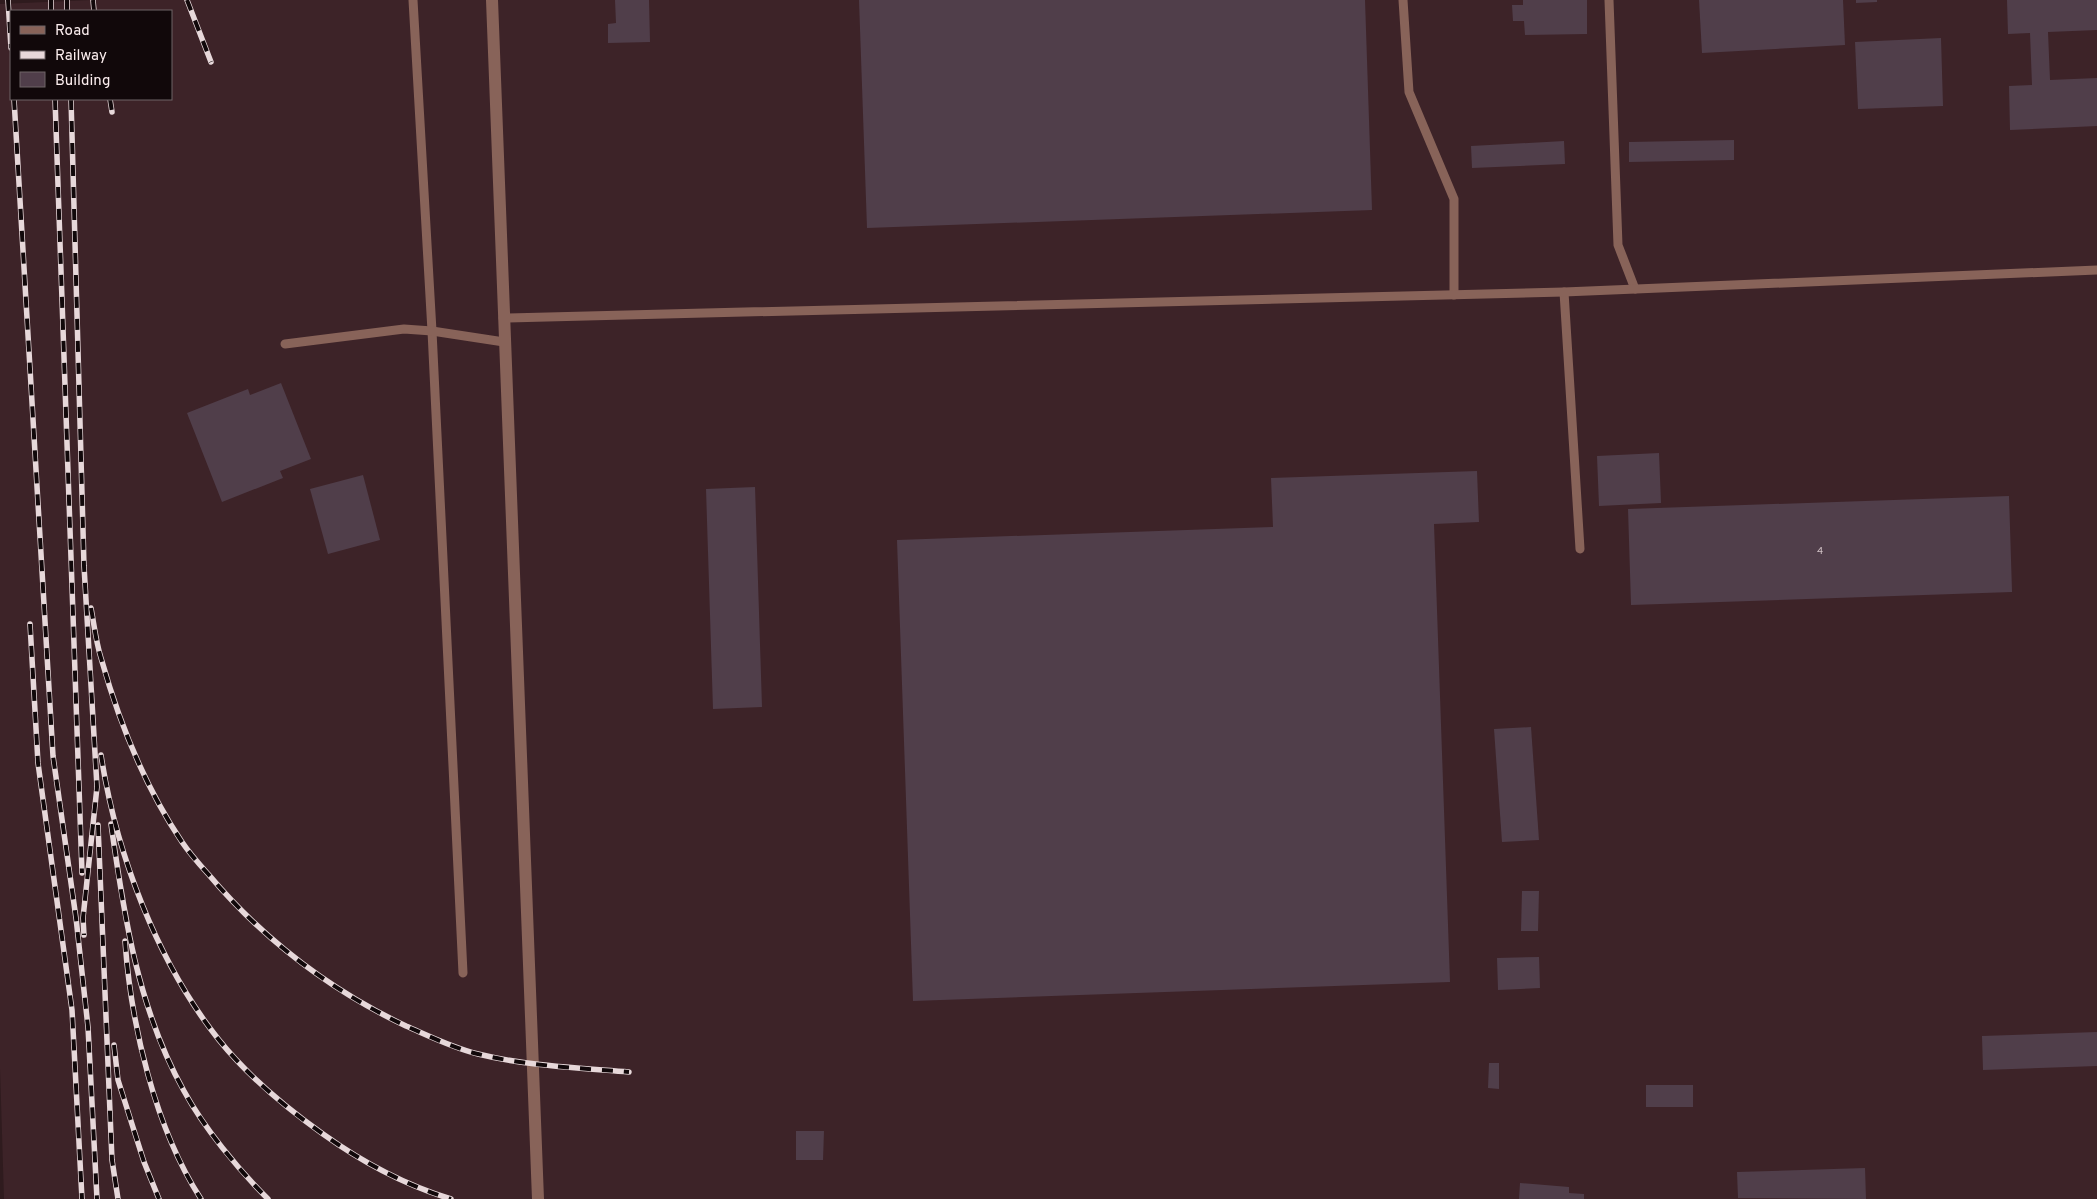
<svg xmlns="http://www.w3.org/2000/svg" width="2097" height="1199" font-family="Overpass,sans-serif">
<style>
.built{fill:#3d2328;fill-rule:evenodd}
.building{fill:#503e4a}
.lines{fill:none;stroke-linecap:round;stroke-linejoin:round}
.service{stroke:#886359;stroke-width:9}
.minor{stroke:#886359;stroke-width:12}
.rail-casing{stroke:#e7d8da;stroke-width:5.5}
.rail{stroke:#11080a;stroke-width:4;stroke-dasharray:11;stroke-linecap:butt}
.labels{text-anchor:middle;stroke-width:4;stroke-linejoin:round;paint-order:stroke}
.number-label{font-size:10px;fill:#d1c2c6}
</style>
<rect width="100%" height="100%" fill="#2f1b1e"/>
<path class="built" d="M 92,0 L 2097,0 L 2097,1199 L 4,1199 L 0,1068 L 0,4 ZM 11,11 L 171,11 L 171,99 L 11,99 Z"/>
<g class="building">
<polygon points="615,0 649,0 650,42 608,43 608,24 616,23"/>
<polygon points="859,0 1365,0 1372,210 867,228"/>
<polygon points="1523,0 1587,0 1587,34 1525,35 1524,21 1513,21 1512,5 1523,5"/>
<polygon points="1699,0 1843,0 1845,45 1702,53"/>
<polygon points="1856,0 1877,0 1877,2 1856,3"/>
<polygon points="2007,0 2097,0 2097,30 2048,32 2050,80 2097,78 2097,126 2010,130 2009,86 2032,85 2030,33 2008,34"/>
<polygon points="1941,38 1943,106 1858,109 1855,42"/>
<polygon points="1734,140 1734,160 1629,162 1629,142"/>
<polygon points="1564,141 1565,164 1472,168 1471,146"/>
<polygon points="281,383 311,459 280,471 283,478 222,502 187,413 248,389 250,395"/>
<polygon points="1659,453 1661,503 1599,506 1597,456"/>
<polygon points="1477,471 1479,522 1434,524 1450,982 913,1001 897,540 1273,527 1271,478"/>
<polygon points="363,475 380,540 328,554 310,489"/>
<polygon points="755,487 762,707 713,709 706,489"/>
<polygon points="2009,496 2012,592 1631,605 1628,509"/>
<polygon points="1531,727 1539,840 1502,842 1494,729"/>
<polygon points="1522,891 1539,891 1538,931 1521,931"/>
<polygon points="1539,957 1540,988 1498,990 1497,958"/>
<polygon points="2097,1032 2097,1066 1983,1070 1982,1036"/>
<polygon points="1489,1063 1499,1063 1499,1089 1488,1088"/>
<rect x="1646" y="1085" width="47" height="22"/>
<polygon points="796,1131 824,1131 823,1160 796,1160"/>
<polygon points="1865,1168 1866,1199 1738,1198 1737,1172"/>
<polygon points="1520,1183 1569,1187 1569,1193 1584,1194 1584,1199 1519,1199"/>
</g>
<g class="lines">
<g class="service">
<polyline points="413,0 432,331 463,973"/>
<polyline points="1403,0 1409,92 1454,199 1454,295"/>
<polyline points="1609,0 1618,245 1635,289"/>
<polyline points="1564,292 1580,549"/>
<polyline points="503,318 1564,292 2097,270"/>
<polyline points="285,344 404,329 432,331 504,342"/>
</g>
<polyline class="minor" points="492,0 538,1199"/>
<defs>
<g id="rail">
<polyline points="8,0 11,48"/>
<polyline points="51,0 51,11"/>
<polyline points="67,0 67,11"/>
<polyline points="93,0 94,11"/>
<polyline points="187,0 211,62"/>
<polyline points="14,99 53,756 76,918 88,1027 97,1199"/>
<polyline points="55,99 82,873"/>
<polyline points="71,99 84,566 97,787 83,918 84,935"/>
<polyline points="110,99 112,112"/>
<path d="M 91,608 C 94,624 96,642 101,658 C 119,722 145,787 182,842 C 190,854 200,865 209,875 C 264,940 330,990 406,1026 C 429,1036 453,1048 478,1054 C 527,1066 579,1068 629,1072"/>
<polyline points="30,624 38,763 72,1010 82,1199"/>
<path d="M 101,755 C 116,853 157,962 219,1040 C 248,1076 285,1107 323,1134 C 362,1162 405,1185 451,1199"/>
<path d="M 111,824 C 124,916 138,1009 184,1091 C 204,1128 238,1169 268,1199"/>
<polyline points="98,825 112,1160 118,1199"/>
<path d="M 125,941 C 131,1025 155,1128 201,1199"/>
<polyline points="114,1045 118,1080 144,1162 159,1199"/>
</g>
</defs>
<use href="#rail" class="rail-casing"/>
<use href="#rail" class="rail"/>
</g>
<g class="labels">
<g class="number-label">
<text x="1820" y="554">4</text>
</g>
</g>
<rect x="10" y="10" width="162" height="90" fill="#11080a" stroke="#6f6466"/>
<rect x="20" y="26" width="25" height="8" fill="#886359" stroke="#6f6466"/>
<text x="55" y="35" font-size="15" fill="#fceeef">Road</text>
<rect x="20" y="51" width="25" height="8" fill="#e7d8da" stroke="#6f6466"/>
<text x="55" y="60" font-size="15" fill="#fceeef">Railway</text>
<rect x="20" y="72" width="25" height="15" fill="#503e4a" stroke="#6f6466"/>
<text x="55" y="85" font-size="15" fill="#fceeef">Building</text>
</svg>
